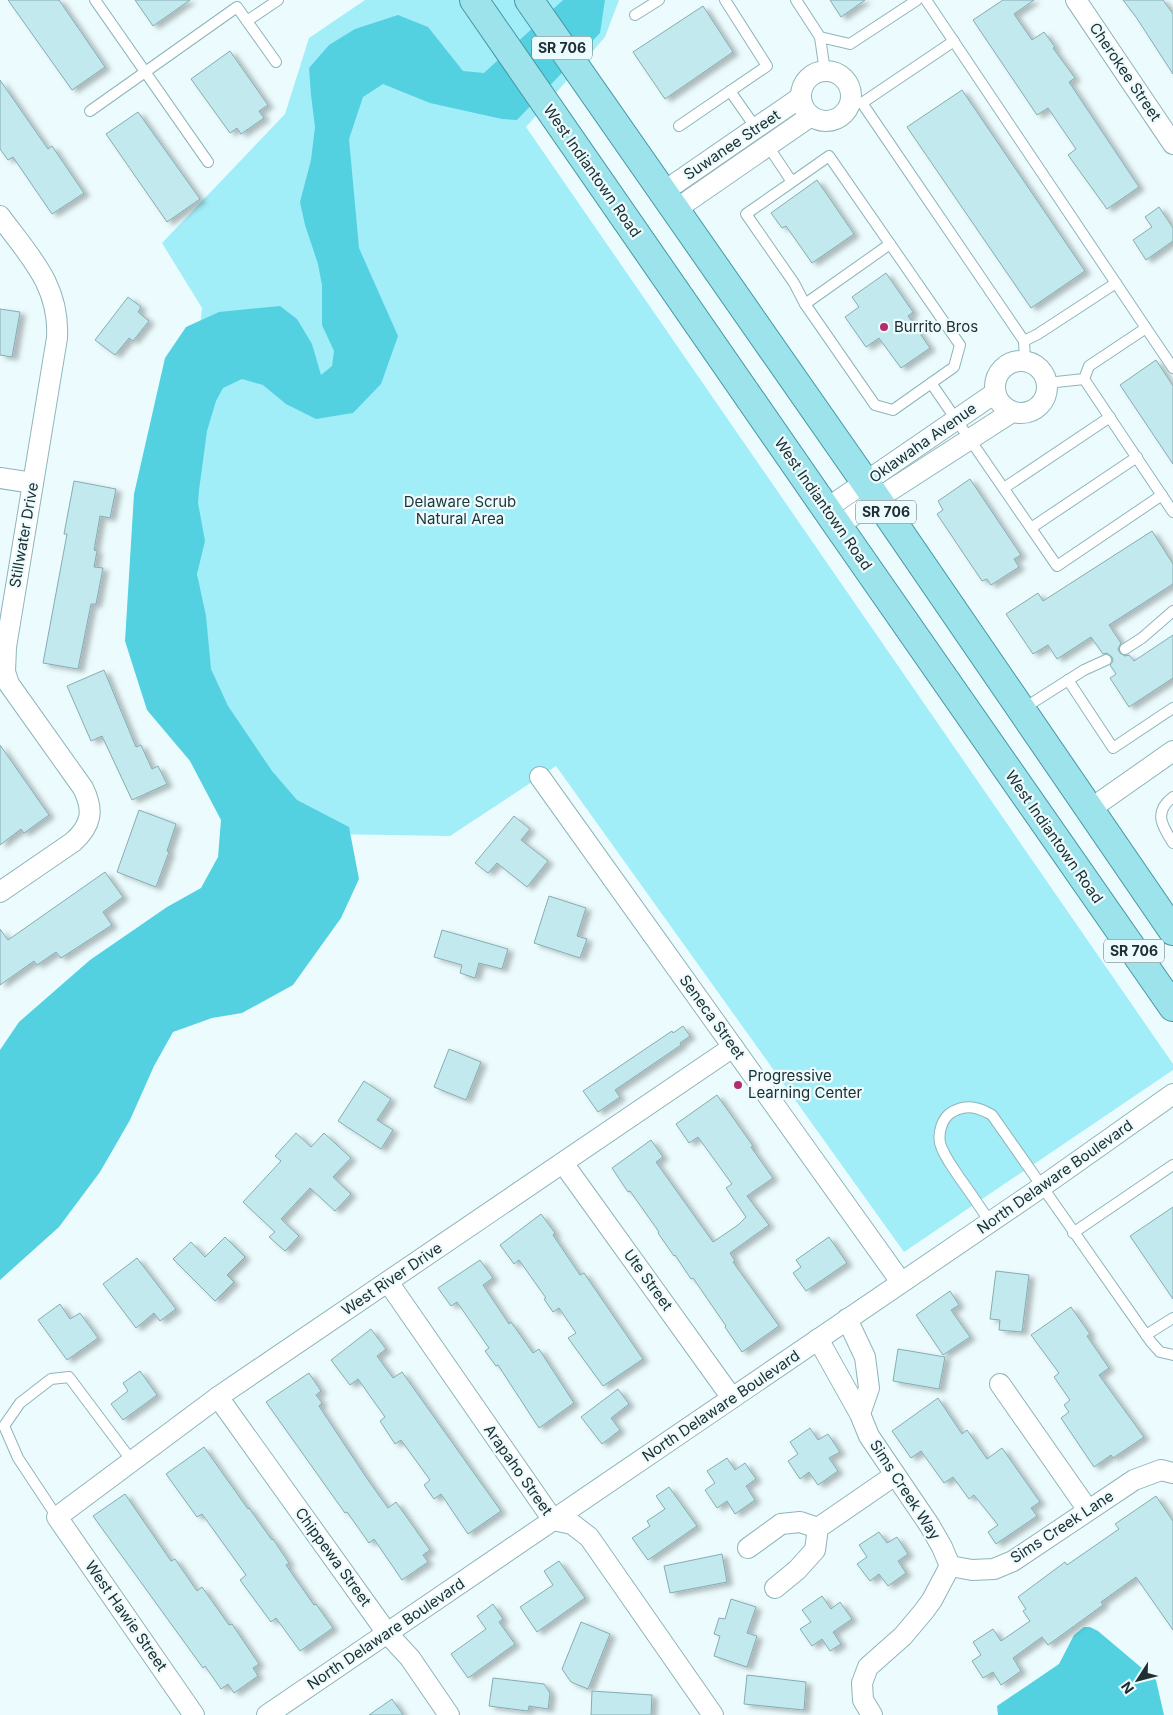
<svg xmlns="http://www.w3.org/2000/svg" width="1173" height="1715" font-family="Inter,sans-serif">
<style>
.green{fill:#a1edf8}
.water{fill:#53d1e1}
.building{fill:#c1e9ee;stroke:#86acb2;filter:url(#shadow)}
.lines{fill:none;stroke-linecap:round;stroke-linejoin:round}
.service-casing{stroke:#8eb5ba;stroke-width:12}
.minor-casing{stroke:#8eb5ba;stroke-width:22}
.primary-casing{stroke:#4698a3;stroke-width:30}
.service{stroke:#fff;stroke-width:10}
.minor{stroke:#fff;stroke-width:20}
.primary{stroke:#9de3ec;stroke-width:28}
.poi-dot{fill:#b42c6c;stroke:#ecfcfe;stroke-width:2}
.labels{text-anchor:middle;stroke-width:4.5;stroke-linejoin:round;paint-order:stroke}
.shield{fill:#ecfcfe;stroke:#5d6c6f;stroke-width:1}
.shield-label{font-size:14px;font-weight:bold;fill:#202f32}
.street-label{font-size:15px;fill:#202f32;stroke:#ecfcfe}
.poi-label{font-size:15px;fill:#202f32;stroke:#ecfcfe;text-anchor:start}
.park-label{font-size:15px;fill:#1e3538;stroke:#ecfcfe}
</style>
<defs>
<filter id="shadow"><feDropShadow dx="5.5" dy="3" stdDeviation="2.5" flood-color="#0004"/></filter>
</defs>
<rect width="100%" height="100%" fill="#ecfcfe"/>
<polygon class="green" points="365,0 619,0 605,37 526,127 1173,1064 1173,1070 904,1252 556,766 450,836 329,834 262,774 200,684 193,392 202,308 162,243 285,114 309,38"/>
<g class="water">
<polygon points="563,0 605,0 600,33 517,120 502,119 430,103 383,84 363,97 349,139 359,248 398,336 381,384 353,413 316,419 286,404 263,385 242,379 223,388 216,401 207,431 199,490 198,503 205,541 197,574 206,616 211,669 228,706 272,771 297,800 349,827 359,879 341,918 293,985 242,1013 212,1018 173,1032 154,1066 130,1120 100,1172 59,1227 0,1280 0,1050 19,1022 90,960 167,907 201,888 218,857 221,820 190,761 147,710 125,641 134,494 165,358 186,327 219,312 280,306 297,319 312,344 321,375 332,366 334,351 322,325 322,285 318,264 305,225 300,202 311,160 315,127 311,95 309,68 329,45 355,29 398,15 428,27 463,71 484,73"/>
<polygon points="1084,1627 1090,1627 1098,1631 1156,1680 1164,1715 998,1715 997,1706 1059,1664 1074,1635"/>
</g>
<g class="building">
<polygon points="8,0 59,0 105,67 72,90"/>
<polygon points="135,0 190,0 153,26"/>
<polygon points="830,0 865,0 841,17"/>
<polygon points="1003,0 1034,0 1014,14 1032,40 1044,32 1055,47 1053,48 1075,78 1069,82 1139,187 1107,209 1068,155 1076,149 1048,108 1037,115 973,20"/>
<polygon points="1123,0 1163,0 1173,14 1173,74 1136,17"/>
<polygon points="703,6 733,52 665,99 633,52"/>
<polygon points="230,51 268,105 259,111 264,118 241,134 237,128 230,133 191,79"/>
<polygon points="0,80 48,149 52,146 84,193 52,214 13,157 8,160 0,149"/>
<polygon points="962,90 1085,271 1031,308 907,127"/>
<polygon points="138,112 200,199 167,222 106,134"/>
<polygon points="817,180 854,234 812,263 786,226 782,228 771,213"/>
<polygon points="1159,207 1173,228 1173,241 1146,260 1133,240 1152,227 1145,217"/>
<polygon points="886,273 913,312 908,316 930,348 901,368 879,338 866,347 845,317 859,307 852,297"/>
<polygon points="128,297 141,307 138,312 149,321 133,341 129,338 115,355 95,340"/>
<polygon points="0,309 20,312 12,357 0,355"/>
<polygon points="1156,360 1173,386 1173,464 1120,385"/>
<polygon points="970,479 1021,555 1014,559 1019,567 991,585 987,579 982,581 937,514 943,510 938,501"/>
<polygon points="74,481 116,489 110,518 100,516 94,550 97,551 94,567 103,568 96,604 91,604 78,669 43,663 67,534 64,534"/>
<polygon points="1152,531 1173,564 1173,584 1109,625 1121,643 1118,649 1120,653 1125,656 1129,655 1134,661 1173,635 1173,678 1129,707 1110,678 1116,674 1110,665 1113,661 1112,657 1107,653 1103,654 1091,637 1057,659 1048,645 1033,654 1006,614 1038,593 1043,601"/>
<polygon points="104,670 136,747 141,745 152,769 158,766 167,784 132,800 102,736 91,741 67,686"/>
<polygon points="0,745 49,815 24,833 21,829 0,845"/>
<polygon points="139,810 176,824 167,851 169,852 156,887 117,872"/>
<polygon points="514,816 530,829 521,840 548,861 527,887 497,863 488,873 475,863"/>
<polygon points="105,872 123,897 103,912 112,925 61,958 56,952 37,965 34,961 0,985 0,929 8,940"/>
<polygon points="549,896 586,908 577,936 587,939 580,958 534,943"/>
<polygon points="442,930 508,949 502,969 479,963 475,978 460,973 462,965 434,957"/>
<polygon points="683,1026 690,1036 680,1043 681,1045 615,1090 620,1097 598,1112 583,1091 672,1031 673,1033"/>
<polygon points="449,1049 481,1062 466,1100 434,1087"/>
<polygon points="364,1081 391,1099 377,1120 393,1130 381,1149 338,1121"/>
<polygon points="717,1095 753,1146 751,1147 773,1178 747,1196 769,1225 730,1253 735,1261 733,1262 779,1326 742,1352 725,1327 726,1326 693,1278 691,1279 675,1255 674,1256 658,1233 659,1232 630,1191 628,1192 612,1168 651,1140 663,1157 656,1162 713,1242 738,1225 746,1217 726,1188 732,1184 698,1137 689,1143 676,1124"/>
<polygon points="296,1133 311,1147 324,1133 351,1158 333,1177 351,1194 335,1211 310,1188 281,1219 299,1236 285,1251 269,1237 275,1232 243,1202 281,1161 275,1156"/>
<polygon points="1173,1207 1173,1299 1130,1236"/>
<polygon points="541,1214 555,1233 553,1235 580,1275 584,1273 643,1359 603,1386 568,1338 576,1333 559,1308 553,1312 544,1299 546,1298 519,1260 514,1264 500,1245"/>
<polygon points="225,1237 245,1257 227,1275 234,1282 215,1301 173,1259 191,1242 205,1257"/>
<polygon points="829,1237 847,1263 806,1291 793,1273 801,1267 796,1260"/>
<polygon points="137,1258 176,1309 160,1321 154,1313 136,1328 103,1284"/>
<polygon points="480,1260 493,1278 483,1285 509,1324 511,1322 533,1353 539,1349 574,1403 539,1428 498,1365 496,1366 485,1351 489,1348 457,1302 451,1306 438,1288"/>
<polygon points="996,1271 1029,1275 1022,1332 999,1330 1000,1320 990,1319"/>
<polygon points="950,1291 959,1305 951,1310 970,1337 943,1355 916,1315"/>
<polygon points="60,1304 70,1319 80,1313 98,1338 67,1360 38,1320"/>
<polygon points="1071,1307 1090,1334 1087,1336 1109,1368 1099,1375 1144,1437 1113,1458 1111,1455 1094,1467 1061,1418 1069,1412 1064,1405 1070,1400 1054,1377 1059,1373 1031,1335"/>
<polygon points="371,1329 386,1349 377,1356 393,1378 402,1372 501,1511 468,1534 441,1494 434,1499 424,1485 430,1480 401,1440 395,1444 380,1421 385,1417 358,1379 350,1385 331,1360"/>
<polygon points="898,1349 945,1357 939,1389 893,1381"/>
<polygon points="140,1371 157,1395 123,1420 111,1404 128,1391 123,1383"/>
<polygon points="309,1373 321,1391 316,1395 322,1403 319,1406 366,1477 388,1508 396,1502 430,1550 423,1555 428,1562 402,1580 374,1539 369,1543 347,1512 345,1513 266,1402"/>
<polygon points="618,1389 629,1404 611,1418 620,1430 602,1444 581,1417"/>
<polygon points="938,1398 962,1434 967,1430 987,1459 1002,1448 1040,1502 1031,1508 1037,1516 996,1544 988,1532 998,1525 974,1495 969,1499 953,1477 944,1483 921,1451 911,1458 892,1431"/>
<polygon points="810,1428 818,1440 828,1434 840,1452 829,1458 838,1471 818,1485 809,1472 800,1479 788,1461 798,1454 790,1442"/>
<polygon points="204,1447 248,1509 249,1508 272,1540 273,1539 289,1563 286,1565 314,1605 316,1604 333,1628 300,1651 276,1618 271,1622 240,1580 246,1575 210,1525 202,1514 197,1517 166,1474"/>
<polygon points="727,1458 735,1470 745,1463 756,1479 746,1486 755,1500 735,1514 727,1501 717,1508 705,1490 715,1483 707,1471"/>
<polygon points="669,1487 697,1526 648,1560 632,1538 650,1526 647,1521 665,1509 656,1496"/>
<polygon points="125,1494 171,1561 175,1559 197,1591 202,1587 229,1625 232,1624 259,1664 253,1668 258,1676 234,1693 228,1684 221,1689 205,1666 203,1668 93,1516"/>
<polygon points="1156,1496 1173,1521 1173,1630 1136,1577 1101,1602 1103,1605 1048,1645 1042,1637 1013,1658 1021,1671 1001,1685 993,1672 983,1678 972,1661 981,1655 973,1642 993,1629 1001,1641 1030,1621 1023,1611 1026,1609 1018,1597 1065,1562 1067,1565 1119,1529 1115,1524"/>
<polygon points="879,1532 887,1543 897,1537 908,1554 898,1561 906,1573 888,1586 879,1574 870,1581 857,1564 867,1557 859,1545"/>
<polygon points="722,1554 727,1582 670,1593 664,1566"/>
<polygon points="559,1561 585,1598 537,1632 520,1607 553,1585 544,1571"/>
<polygon points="822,1596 831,1609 840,1602 852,1619 833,1632 841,1644 830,1651 822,1639 812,1646 800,1629 811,1622 802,1610"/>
<polygon points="731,1599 756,1607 747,1633 757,1636 747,1667 714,1656 720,1636 714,1634 719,1618 725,1619"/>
<polygon points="493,1604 503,1619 499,1622 515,1644 468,1678 451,1654 486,1629 477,1616"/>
<polygon points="581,1622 610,1634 588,1689 571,1682 562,1669"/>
<polygon points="747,1675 806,1682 804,1710 744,1704"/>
<polygon points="493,1678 544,1684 550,1693 548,1709 529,1706 528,1711 489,1706"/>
<polygon points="592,1691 652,1695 651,1715 591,1715"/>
<polygon points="392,1699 403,1715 369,1715"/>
</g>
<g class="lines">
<defs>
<g id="service">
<polyline points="95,0 208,162"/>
<polyline points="796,0 820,37 825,72"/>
<polyline points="926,0 1146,328 1089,366 1084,379 1173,512"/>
<polyline points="635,15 659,0"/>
<polyline points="247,21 278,0"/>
<polyline points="820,37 850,44 917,0"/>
<polyline points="730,91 758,131"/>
<polyline points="850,100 862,103 954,41"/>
<polyline points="862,103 1024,341 1025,361"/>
<polyline points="90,111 237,7 276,62"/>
<polyline points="679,126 767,66 725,0"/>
<polyline points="766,143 792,182 746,214 794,283 805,304 875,405 893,410 954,367 960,345 829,156 792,182"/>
<polyline points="805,304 890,244"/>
<polyline points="1146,328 1173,368"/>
<polyline points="1024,341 1038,334 1116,283"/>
<polyline points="931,383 1057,566 1162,495"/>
<polyline points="1047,383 1084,379"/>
<polyline points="1004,488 1110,417"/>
<polyline points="1031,528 1137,457"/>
<polyline points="1125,649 1142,638 1173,611"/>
<polyline points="1068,680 1113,748 1173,708"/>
<polyline points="1021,710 1084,670 1106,660"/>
<path d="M 1173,797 C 1153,812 1162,826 1173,843"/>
<path d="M 990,1222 C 980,1207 970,1192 959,1177 C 952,1166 943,1155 940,1143 C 938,1132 942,1118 952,1112 C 967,1104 978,1107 992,1115 L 1151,1342 L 1160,1352 L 1173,1355"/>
<polyline points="1073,1233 1173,1165"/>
<polyline points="1146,1335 1173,1318"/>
<polyline points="57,1517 18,1458 4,1426 20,1403 51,1379 69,1377 132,1461"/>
</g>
<g id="minor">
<polyline points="1076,0 1173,144"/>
<circle cx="826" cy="96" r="25"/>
<polyline points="663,192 801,97"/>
<polyline points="675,210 811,116"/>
<path d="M 0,216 C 29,256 60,285 57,338 L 6,647 L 5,672 L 9,684 L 83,788 C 94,810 92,825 73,842 L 0,892"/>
<circle cx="1021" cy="387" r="26"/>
<polyline points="0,478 33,483"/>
<polyline points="826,509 995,393"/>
<polyline points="838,526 877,499 1012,412"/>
<polyline points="540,777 901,1282"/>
<polyline points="1089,810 1173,751"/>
<polyline points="563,1163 732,1398"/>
<polyline points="388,1282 553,1520 572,1524 589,1537 713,1715"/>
<polyline points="847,1319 865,1357 869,1388 860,1414"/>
<polyline points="818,1339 860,1414 869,1436 930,1526 942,1547 950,1566"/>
<polyline points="1000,1384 1088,1510"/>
<polyline points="218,1397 387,1633 410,1658 449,1715"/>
<polyline points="748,1548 781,1524 800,1522 818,1528"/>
<polyline points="950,1566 972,1570 994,1569 1013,1561 1134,1480 1161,1470 1173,1473"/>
<polyline points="775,1588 797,1570 815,1550 818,1528 895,1475"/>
<polyline points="194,1715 57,1517 218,1397 733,1047"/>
<polyline points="267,1715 1033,1193 1173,1094"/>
<polyline points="872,1715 863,1700 862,1683 868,1667 903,1636 924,1611 932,1600 950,1566"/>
</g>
<g id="primary">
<polyline points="474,0 838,526 1173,1007"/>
<polyline points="529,0 877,499 1173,931"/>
</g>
</defs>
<use href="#service" class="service-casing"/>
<use href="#minor" class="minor-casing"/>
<use href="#primary" class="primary-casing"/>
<use href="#service" class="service"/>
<use href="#minor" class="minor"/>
<use href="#primary" class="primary"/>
</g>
<g class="poi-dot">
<circle cx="884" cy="327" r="5"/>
<circle cx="738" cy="1085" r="5"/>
</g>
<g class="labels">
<g class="shield">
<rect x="532" y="36.5" width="60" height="23" rx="4"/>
<rect x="856" y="500.5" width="60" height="23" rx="4"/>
<rect x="1104" y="939.5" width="60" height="23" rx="4"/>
</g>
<g class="shield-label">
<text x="562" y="53">SR 706</text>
<text x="886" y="517">SR 706</text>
<text x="1134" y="956">SR 706</text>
</g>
<g class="street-label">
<text transform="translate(1125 72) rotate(56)" y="5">Cherokee Street</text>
<text transform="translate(732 145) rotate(-34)" y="5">Suwanee Street</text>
<text transform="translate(592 171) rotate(55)" y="5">West Indiantown Road</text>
<text transform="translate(923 443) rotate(-35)" y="5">Oklawaha Avenue</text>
<text transform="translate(823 504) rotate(55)" y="5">West Indiantown Road</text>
<text transform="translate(24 535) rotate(-80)" y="5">Stillwater Drive</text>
<text transform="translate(1054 837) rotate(55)" y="5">West Indiantown Road</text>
<text transform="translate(712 1017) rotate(54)" y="5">Seneca Street</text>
<text transform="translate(1055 1177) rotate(-35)" y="5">North Delaware Boulevard</text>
<text transform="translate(392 1279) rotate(-34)" y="5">West River Drive</text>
<text transform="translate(648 1280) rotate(54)" y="5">Ute Street</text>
<text transform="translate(721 1406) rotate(-34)" y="5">North Delaware Boulevard</text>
<text transform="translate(518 1470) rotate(55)" y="5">Arapaho Street</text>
<text transform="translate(905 1490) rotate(57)" y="5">Sims Creek Way</text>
<text transform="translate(1062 1527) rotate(-33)" y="5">Sims Creek Lane</text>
<text transform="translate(333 1557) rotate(54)" y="5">Chippewa Street</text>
<text transform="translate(126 1616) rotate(55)" y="5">West Hawie Street</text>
<text transform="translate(386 1634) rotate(-34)" y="5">North Delaware Boulevard</text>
</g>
<g class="poi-label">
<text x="894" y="332">Burrito Bros</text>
<text x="748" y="1081">Progressive<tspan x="748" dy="17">Learning Center</tspan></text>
</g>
<g class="park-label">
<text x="460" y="507">Delaware Scrub<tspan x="460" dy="17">Natural Area</tspan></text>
</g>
</g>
<g transform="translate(1138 1680) rotate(234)" stroke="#ecfcfe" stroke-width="4" paint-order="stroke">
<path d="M0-4L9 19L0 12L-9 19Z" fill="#202f32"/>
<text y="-8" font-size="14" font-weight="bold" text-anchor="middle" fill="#202f32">N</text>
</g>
</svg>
